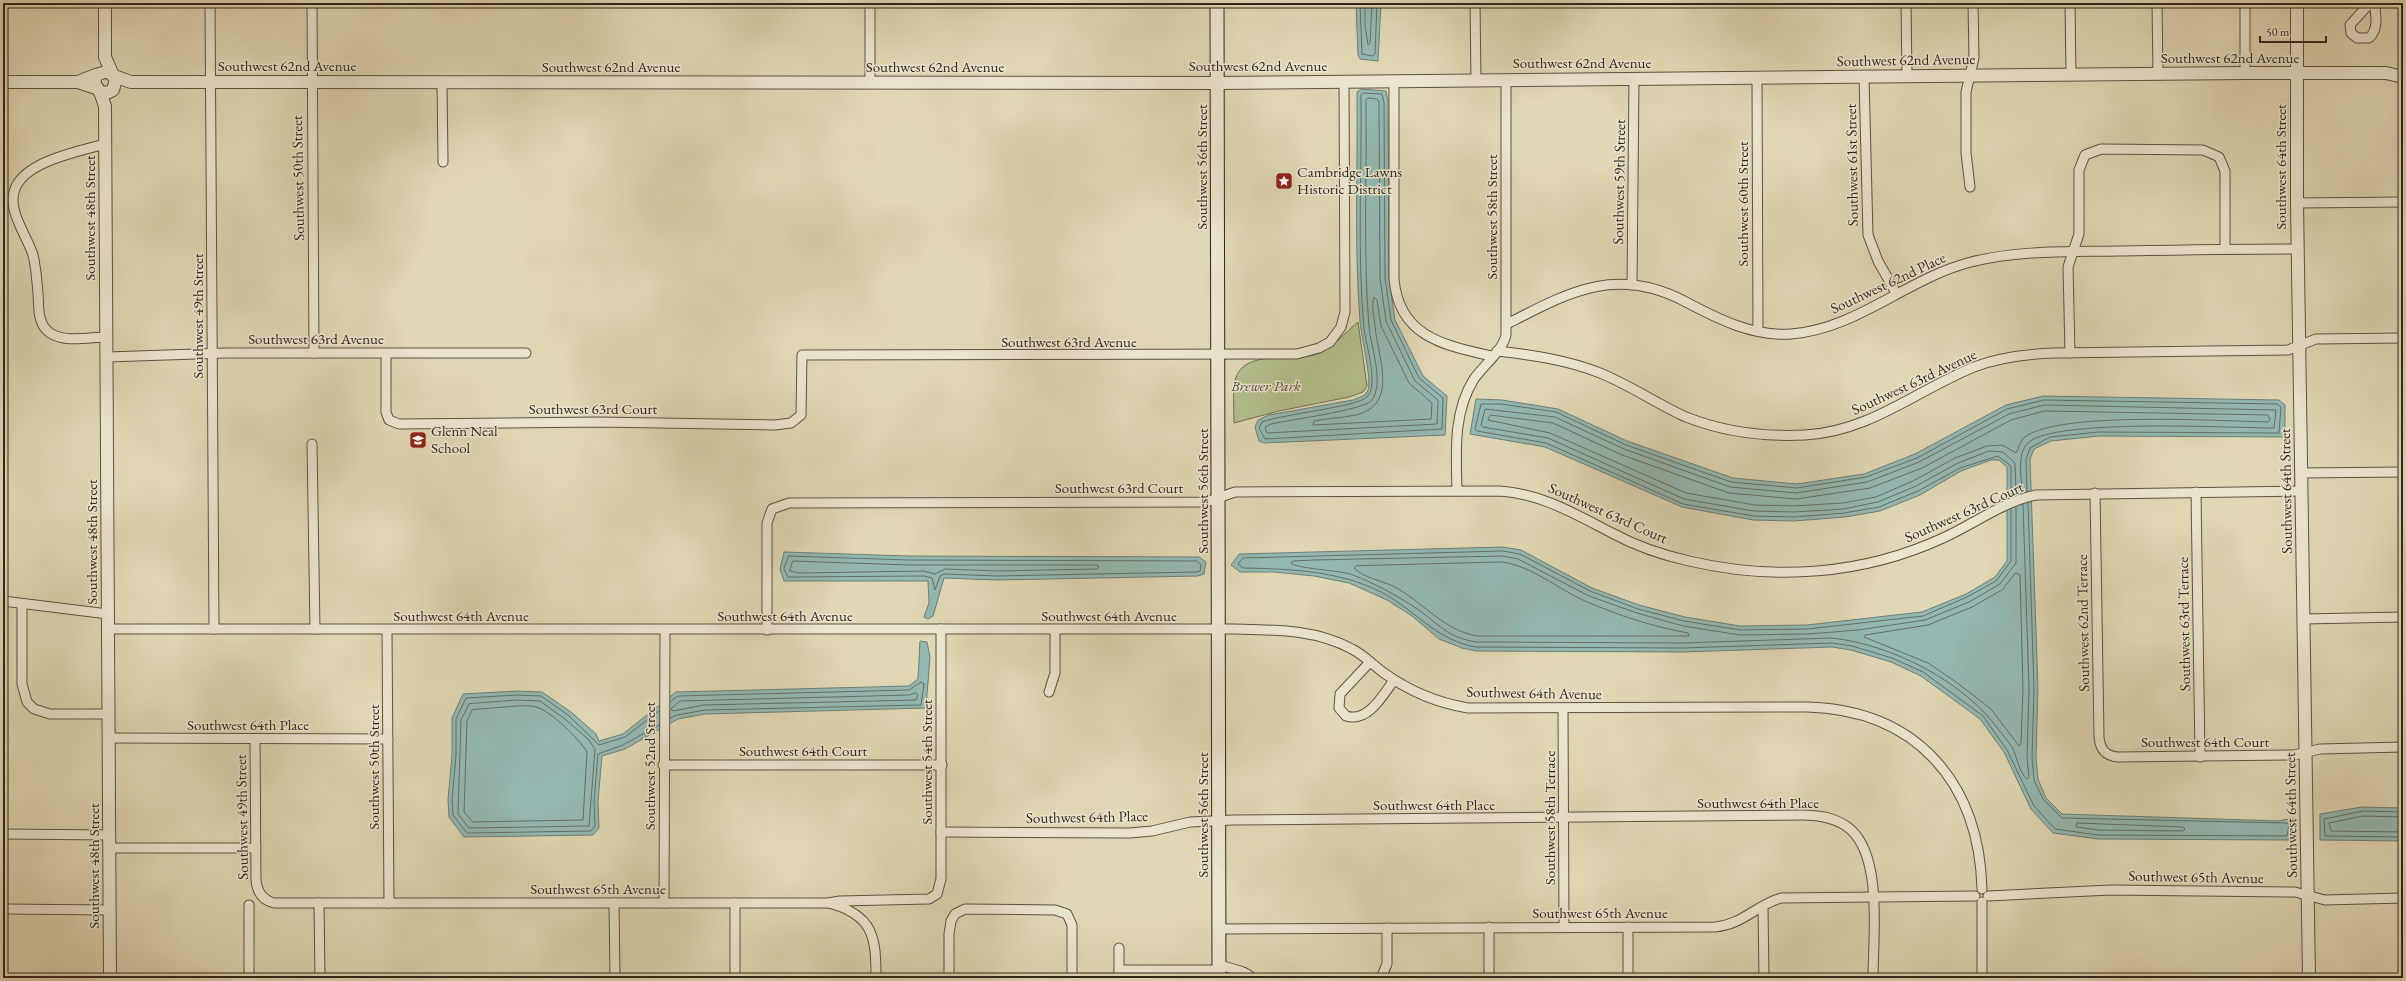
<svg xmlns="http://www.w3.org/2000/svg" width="2406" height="981" font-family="'EB Garamond',serif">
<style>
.green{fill:#b3be8c;stroke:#717254}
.water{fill:#94b8b2;stroke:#6c7e76}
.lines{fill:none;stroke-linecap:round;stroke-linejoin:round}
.shore{stroke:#626f66;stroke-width:1}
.minor-casing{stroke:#5b5241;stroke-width:11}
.tertiary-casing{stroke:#5b5241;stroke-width:14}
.secondary-casing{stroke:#2f261b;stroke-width:15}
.minor{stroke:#ebe5ce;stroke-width:9}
.tertiary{stroke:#ebe5ce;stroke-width:12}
.secondary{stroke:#ebe5ce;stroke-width:13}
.labels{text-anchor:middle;stroke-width:3;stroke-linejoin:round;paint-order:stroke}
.street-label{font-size:15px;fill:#2f261b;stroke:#ebe5ce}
.poi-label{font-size:15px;fill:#2f261b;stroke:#ebe5ce;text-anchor:start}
.park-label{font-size:15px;font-style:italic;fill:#504c37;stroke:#ebe5ce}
</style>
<rect width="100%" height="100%" fill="#e0d7b4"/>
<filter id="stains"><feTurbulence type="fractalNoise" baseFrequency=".005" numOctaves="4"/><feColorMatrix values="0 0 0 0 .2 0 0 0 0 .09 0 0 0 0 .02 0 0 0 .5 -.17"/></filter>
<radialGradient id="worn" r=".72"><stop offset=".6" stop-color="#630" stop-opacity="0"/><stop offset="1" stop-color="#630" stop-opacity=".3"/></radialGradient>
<path class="green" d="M 1358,322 L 1367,386 L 1363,392 L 1349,397 L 1279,411 L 1234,423 C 1234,411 1233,398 1234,386 C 1238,346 1291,363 1317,354 C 1332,348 1346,332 1358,322 Z"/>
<g class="water">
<polygon points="1356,3 1381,3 1378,61 1360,59 1358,55"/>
<path d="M 1361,89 L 1386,91 L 1388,101 L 1389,278 L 1395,320 L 1423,376 L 1447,396 L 1445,435 L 1264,443 L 1259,441 L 1255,427 L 1258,420 L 1269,415 L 1353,400 C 1358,398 1366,396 1368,390 C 1372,379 1361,336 1360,321 C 1354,245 1358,168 1357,92 Z"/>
<polygon points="2043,396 2279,400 2285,405 2285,437 2099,436 2051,441 2034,449 2030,459 2038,689 2036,757 2038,779 2046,798 2062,814 2278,821 2294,818 2291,840 2098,839 2053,833 2031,809 2004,752 1980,719 1921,676 1891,662 1851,650 1832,647 1683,652 1476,651 1462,648 1439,639 1412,616 1387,600 1349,583 1314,576 1274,572 1240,572 1231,565 1239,554 1503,547 1521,550 1592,588 1639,605 1685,617 1740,626 1807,625 1922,612 1966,594 1995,577 2007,561 2007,467 1999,460 1991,460 1961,471 1920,495 1880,511 1845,517 1794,521 1753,520 1682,507 1545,447 1470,434 1476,399 1502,400 1558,409 1627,441 1733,478 1797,484 1864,474 1915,454 2006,405"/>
<polygon points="784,552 908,556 1199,557 1206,562 1204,574 1198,576 997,580 944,578 933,616 928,619 924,617 929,603 928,581 784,581 780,569"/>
<polygon points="920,641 927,642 930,657 926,708 705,714 678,719 625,749 602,756 598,801 599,828 593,835 464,837 449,817 448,800 452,755 452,718 463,694 517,691 542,692 571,712 596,734 599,741 623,734 676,692 909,686 918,679"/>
<polygon points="2362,807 2403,808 2403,841 2320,840 2320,814"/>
</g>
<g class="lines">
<g class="shore">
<polyline points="1360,3 1362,54 1373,56 1375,54 1377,3"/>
<polyline points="1365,3 1365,25 1368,45 1370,43 1372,3"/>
<path d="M 1363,93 L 1382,94 L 1384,102 L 1385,278 L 1391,320 L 1419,378 L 1443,398 L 1442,429 L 1265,439 L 1259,428 L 1262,422 C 1283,414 1357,407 1367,397 C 1379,385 1366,345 1364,329 C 1357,252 1362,173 1361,95 Z"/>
<path d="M 1368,98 L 1377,99 L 1379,102 L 1380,278 L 1386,321 L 1415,381 L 1438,400 L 1437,424 L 1267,433 L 1265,427 L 1271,424 C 1289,420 1362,410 1371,401 C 1385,385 1371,347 1369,327 C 1363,252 1367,176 1366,100 Z"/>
<path d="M 1374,298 L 1377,300 L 1381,326 L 1409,383 L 1432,403 L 1431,419 L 1313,425 L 1314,421 C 1328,418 1342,418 1356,415 C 1400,404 1377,356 1375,325 C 1374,317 1371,305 1374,298 Z"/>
<path d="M 2045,411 L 2268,415 L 2270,420 L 2268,422 C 2220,421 2058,411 2025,437 C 2020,441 2019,448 2016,453 L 2002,445 L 1987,446 L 1955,458 L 1913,481 L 1876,497 L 1843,503 L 1794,506 L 1755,505 L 1686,493 L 1550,433 L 1488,420 L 1490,415 L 1553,423 L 1622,455 L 1729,493 L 1796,499 L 1870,488 L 1922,468 L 2011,420 Z"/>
<path d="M 2016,495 L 2015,463 L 2003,452 L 1989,451 L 1958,463 L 1916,486 L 1878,502 L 1843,509 L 1794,512 L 1754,511 L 1684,499 L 1548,438 L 1483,427 L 1481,425 L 1485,409 L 1555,417 L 1624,449 L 1730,487 L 1796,493 L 1867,482 L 1919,462 L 2009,414 L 2044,405 L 2276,410 L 2274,428 C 2231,428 2053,418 2028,443 C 2016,454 2022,479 2022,493"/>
<polyline points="2011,497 2011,466 1998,456 1960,468 1918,491 1879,507 1844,513 1794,517 1754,516 1683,504 1546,443 1477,431 1475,429 1481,404 1501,404 1556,412 1626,445 1731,482 1797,488 1866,477 1917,458 2007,409 2044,400 2277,404 2281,407 2279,433 2098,432 2050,437 2030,448 2026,459 2027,492"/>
<path d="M 2016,507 L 2016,563 L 2000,584 L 1969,602 L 1925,620 L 1858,630 L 1808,634 L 1740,635 L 1683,626 L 1637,613 L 1589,596 L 1518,559 L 1503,556 L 1313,560 L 1293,561 L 1291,563 C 1297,569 1341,570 1353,575 C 1376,584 1396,595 1416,608 C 1439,624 1446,637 1476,642 L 1683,643 L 1832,638 C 1893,645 1963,681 1999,730 C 2003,735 2008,741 2012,747 C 2017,756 2019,773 2027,779 L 2029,777 L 2027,757 L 2029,689 L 2023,504"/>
<path d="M 2011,509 L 2011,561 L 1996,581 L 1967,597 L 1923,616 L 1808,629 L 1740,630 L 1684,621 L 1638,609 L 1590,591 L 1520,554 L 1503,551 L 1243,558 L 1238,564 L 1243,568 C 1293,569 1347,571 1390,597 C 1420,616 1440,641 1476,647 L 1683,648 L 1832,643 L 1852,646 L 1892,658 L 1923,672 L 1983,716 L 2007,750 L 2034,806 L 2055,829 L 2098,835 L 2287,836 L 2289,825 L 2287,823 L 2062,818 L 2043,799 L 2034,780 L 2032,758 L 2034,689 L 2028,503"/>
<polygon points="789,556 908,560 1197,561 1201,565 1200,571 1196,572 997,576 944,574 940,576 935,590 932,578 925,576 788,577 784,569"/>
<polygon points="793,561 908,565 1097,565 1099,567 1097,569 997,571 945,569 935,574 924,571 799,573 790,571"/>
<path d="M 1502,562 C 1532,566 1558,589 1585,601 C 1617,615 1654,627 1688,633 L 1689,636 L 1477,636 C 1443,630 1423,602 1393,586 C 1382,581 1362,577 1354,568 L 1356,566 Z"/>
<polygon points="2016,573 2020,575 2023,689 2021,744 2019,746 1991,709 1956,682 1928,663 1864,637 1865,635 1928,625 1972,607 2002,590"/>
<polygon points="916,693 918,695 916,700 704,705 673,711 671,709 680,701 909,695"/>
<polygon points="517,700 540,701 565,719 588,739 595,749 589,826 469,828 458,814 461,720 469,704"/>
<path d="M 517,706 C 523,706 530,705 536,707 C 550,710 580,740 587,752 L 583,820 L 473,822 L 464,812 L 467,721 L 472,710 Z"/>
<polyline points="670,718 677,715 705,710 921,705 924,684 921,682 909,690 678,696 670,702"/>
<polyline points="659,725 623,745 598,754 594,801 595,826 591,831 467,833 453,815 452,800 456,755 456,719 466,698 517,695 541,696 568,715 599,745 625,737 659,711"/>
<polyline points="2403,812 2363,811 2324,819 2325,836 2403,837"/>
<polyline points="2403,817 2363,816 2329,823 2331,831 2403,832"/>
<polygon points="2077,823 2183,827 2185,829 2183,831 2098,830 2077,827"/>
</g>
<defs>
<g id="minor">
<polyline points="210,3 214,629"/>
<polyline points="312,3 314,353"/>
<polyline points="870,3 870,83"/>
<polyline points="1475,3 1476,80"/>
<polyline points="1906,3 1907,76"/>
<polyline points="2070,3 2071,75"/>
<polyline points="2157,3 2158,74"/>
<polyline points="2245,3 2245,73"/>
<path d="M 2370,3 L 2350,25 L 2351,33 L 2357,38 L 2369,38 C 2379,29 2376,14 2374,3"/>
<polyline points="1864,77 1868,235 1878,261 1896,293"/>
<polyline points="1757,78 1758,331"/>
<path d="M 1394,81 L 1394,279 C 1399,337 1444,345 1491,356"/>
<polyline points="442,83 443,162"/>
<path d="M 105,144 C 80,151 33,160 18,183 C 3,206 26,233 33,255 C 36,267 37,281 38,294 C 39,307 37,324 50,333 C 65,343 90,337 107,337"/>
<polyline points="1970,187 1966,153 1966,92 1974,58 1973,3"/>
<polyline points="2297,203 2403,202"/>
<polyline points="1632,285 1634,79"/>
<path d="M 1507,324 C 1569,292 1617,265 1686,302 C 1718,319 1754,337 1791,334 C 1857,329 1908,278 1971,262 C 2019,250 2070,252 2119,251 C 2179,250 2238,249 2297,249"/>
<path d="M 1497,351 C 1533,355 1567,360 1600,373 C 1630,385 1657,404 1686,417 C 1724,432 1765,437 1805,435 C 1869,432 1917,390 1974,367 C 2000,357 2027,354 2054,353 L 2288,350 L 2316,339 L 2403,338"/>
<polyline points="2070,353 2068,267 2079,234 2079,170 2085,155 2101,149 2203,150 2219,157 2225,171 2225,249"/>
<polyline points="386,354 386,412 389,420 399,424 598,422 775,425 791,423 801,415 802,355 1297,354 1319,348 1330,342 1341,327 1345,312 1344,81"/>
<polyline points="107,357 226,353 526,353"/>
<polyline points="312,444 315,629"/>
<polyline points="2301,473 2403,472"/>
<path d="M 1457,490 C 1456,452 1453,412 1474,379 C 1484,365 1503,350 1506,335 L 1506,80"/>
<polyline points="2196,492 2200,757"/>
<path d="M 2095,493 L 2099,737 C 2100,749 2105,756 2118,757 L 2294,755 L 2320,749 L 2403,747"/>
<polyline points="3,601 108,614"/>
<polyline points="22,604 22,684 27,702 34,709 50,714 109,714"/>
<polyline points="2304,619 2403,617"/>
<path d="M 109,629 L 1233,629 C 1275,630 1315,629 1352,649 C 1364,655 1373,665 1384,673 C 1409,691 1438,703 1468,708 L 1807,707 C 1916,710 1979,782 1982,889"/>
<polyline points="387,630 389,903"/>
<path d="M 767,630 L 767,523 L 772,509 L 789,503 L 1206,502 L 1235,492 L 1500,491 C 1542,494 1575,514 1612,533 C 1636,546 1662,555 1689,561 C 1774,581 1863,575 1943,538 C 1974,524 2002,502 2036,495 L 2302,491"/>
<path d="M 1370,662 L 1340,694 L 1339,708 L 1346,716 C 1368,723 1383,695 1394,680"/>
<polyline points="1049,692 1055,673 1055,630"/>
<polyline points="1563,709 1564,926"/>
<polyline points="109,738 388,739"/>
<path d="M 255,739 L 256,880 C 257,891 262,900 274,903 L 828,903 L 840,901 L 929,899 L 937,894 L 941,879 L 941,629"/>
<polyline points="663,765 942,765"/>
<path d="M 941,832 L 1130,833 L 1152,831 L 1190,822 L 1233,820 L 1801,815 C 1818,815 1836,817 1850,829 C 1883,857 1873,938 1873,978"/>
<polyline points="3,834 110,835"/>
<polyline points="110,848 256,848"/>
<polyline points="1988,896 2111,890 2295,892 2325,900 2403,898"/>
<polyline points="1982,902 1982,978"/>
<polyline points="319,903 320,978"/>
<polyline points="614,903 615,978"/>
<polyline points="664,903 665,630"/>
<path d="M 829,903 C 874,915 876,938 876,978"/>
<polyline points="249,905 249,978"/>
<polyline points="1763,907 1764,978"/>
<polyline points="3,909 110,910"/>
<polyline points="1489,927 1489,978"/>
<polyline points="1628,927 1628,978"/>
<path d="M 1219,929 L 1715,927 C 1744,924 1756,905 1781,898 L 1975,896"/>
<path d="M 1219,964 C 1230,970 1244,969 1252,978"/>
<polyline points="1119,970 1219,970"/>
<polyline points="735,978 735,903"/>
<polyline points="949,978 949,934 951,921 955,914 965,909 1055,910 1067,914 1072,925 1072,978"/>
<polyline points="1119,978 1119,948"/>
<polyline points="1381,978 1387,964 1387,928"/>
</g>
<g id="tertiary">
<polyline points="105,3 105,57 112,73"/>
<polyline points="2297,3 2297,203 2309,978"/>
<polyline points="114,76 131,82 1218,83 2245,73 2386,73 2403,77"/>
<polyline points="3,82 78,82 96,88"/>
<path d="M 79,82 C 84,79 105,71 109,72 L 116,79 L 113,90 L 107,93 L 100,92 L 94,83 L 96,76"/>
<polyline points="100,92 105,106 110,978"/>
</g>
<polyline id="secondary" points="1217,3 1219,978"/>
</defs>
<use href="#minor" class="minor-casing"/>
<use href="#tertiary" class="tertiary-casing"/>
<use href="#secondary" class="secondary-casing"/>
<use href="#minor" class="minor"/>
<use href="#tertiary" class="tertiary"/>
<use href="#secondary" class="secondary"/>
</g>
<defs>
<symbol id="sight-square" viewBox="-11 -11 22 22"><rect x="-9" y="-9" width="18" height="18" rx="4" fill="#8f2418" stroke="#ebe5ce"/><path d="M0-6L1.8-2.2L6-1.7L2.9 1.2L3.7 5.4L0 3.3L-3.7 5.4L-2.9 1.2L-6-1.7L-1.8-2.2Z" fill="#fff"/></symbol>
<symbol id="school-square" viewBox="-11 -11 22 22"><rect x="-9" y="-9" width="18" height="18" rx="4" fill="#8f2418" stroke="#ebe5ce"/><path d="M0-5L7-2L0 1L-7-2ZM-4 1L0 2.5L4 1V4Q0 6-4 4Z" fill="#fff"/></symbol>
</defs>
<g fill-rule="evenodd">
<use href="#sight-square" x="1274" y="171" width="20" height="20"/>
<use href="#school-square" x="408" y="430" width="20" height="20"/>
</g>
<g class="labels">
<g class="street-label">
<text x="2230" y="63">Southwest 62nd Avenue</text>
<text transform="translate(1906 60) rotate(-1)" y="5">Southwest 62nd Avenue</text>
<text x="1582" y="68">Southwest 62nd Avenue</text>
<text x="287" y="71">Southwest 62nd Avenue</text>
<text x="1258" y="71">Southwest 62nd Avenue</text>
<text x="611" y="72">Southwest 62nd Avenue</text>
<text x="935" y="72">Southwest 62nd Avenue</text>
<text transform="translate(1852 165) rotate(-91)" y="5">Southwest 61st Street</text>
<text transform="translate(1202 167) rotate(-90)" y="5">Southwest 56th Street</text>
<text transform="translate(2281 167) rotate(-90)" y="5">Southwest 64th Street</text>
<text transform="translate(298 178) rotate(-91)" y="5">Southwest 50th Street</text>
<text transform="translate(1619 182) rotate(-89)" y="5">Southwest 59th Street</text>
<text transform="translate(1743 204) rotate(-90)" y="5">Southwest 60th Street</text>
<text transform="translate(1492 217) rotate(-90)" y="5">Southwest 58th Street</text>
<text transform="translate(90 218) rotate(-90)" y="5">Southwest 48th Street</text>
<text transform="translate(1888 283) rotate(-25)" y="5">Southwest 62nd Place</text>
<text transform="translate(198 316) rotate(-90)" y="5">Southwest 49th Street</text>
<text x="316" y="344">Southwest 63rd Avenue</text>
<text x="1069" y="347">Southwest 63rd Avenue</text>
<text transform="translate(1914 382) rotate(-25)" y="5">Southwest 63rd Avenue</text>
<text x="593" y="414">Southwest 63rd Court</text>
<text x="1119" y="493">Southwest 63rd Court</text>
<text transform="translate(1203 491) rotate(-90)" y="5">Southwest 56th Street</text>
<text transform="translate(2286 491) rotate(-91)" y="5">Southwest 64th Street</text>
<text transform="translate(1964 512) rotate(-24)" y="5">Southwest 63rd Court</text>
<text transform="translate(1608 513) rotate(24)" y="5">Southwest 63rd Court</text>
<text transform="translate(92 542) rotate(-90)" y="5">Southwest 48th Street</text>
<text x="461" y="621">Southwest 64th Avenue</text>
<text x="785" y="621">Southwest 64th Avenue</text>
<text x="1109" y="621">Southwest 64th Avenue</text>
<text transform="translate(2083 623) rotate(-91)" y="5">Southwest 62nd Terrace</text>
<text transform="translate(2184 624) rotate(-91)" y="5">Southwest 63rd Terrace</text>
<text transform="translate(1534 693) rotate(1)" y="5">Southwest 64th Avenue</text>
<text x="248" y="730">Southwest 64th Place</text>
<text x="2205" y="747">Southwest 64th Court</text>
<text x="803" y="756">Southwest 64th Court</text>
<text transform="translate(927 762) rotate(-90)" y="5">Southwest 54th Street</text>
<text transform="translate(650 766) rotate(-90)" y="5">Southwest 52nd Street</text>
<text transform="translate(374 767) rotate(-90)" y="5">Southwest 50th Street</text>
<text x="1758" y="808">Southwest 64th Place</text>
<text x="1434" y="810">Southwest 64th Place</text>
<text transform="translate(1203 815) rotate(-90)" y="5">Southwest 56th Street</text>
<text transform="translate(2291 815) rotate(-91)" y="5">Southwest 64th Street</text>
<text transform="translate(242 817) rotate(-91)" y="5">Southwest 49th Street</text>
<text transform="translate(1087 817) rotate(-1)" y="5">Southwest 64th Place</text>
<text transform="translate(1550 818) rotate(-90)" y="5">Southwest 58th Terrace</text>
<text transform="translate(94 866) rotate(-90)" y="5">Southwest 48th Street</text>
<text transform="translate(2196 877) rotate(1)" y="5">Southwest 65th Avenue</text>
<text x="598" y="894">Southwest 65th Avenue</text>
<text x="1600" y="918">Southwest 65th Avenue</text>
</g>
<g class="poi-label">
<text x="1297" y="177">Cambridge Lawns<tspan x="1297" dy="17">Historic District</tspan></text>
<text x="431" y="436">Glenn Neal<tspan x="431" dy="17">School</tspan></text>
</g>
<g class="park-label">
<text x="1266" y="391">Brewer Park</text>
</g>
</g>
<rect width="2406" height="981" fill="none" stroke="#e0d7b4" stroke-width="16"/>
<rect x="4" y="4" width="2398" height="973" fill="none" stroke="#2f261b" stroke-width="2"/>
<rect x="8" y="8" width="2390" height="965" fill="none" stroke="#2f261b"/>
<path d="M2260 36v6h66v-6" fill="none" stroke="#2f261b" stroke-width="2"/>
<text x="2266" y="36" font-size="12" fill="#2f261b" stroke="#ebe5ce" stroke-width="3" paint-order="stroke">50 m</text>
<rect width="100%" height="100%" filter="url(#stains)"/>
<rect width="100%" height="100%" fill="url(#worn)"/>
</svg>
